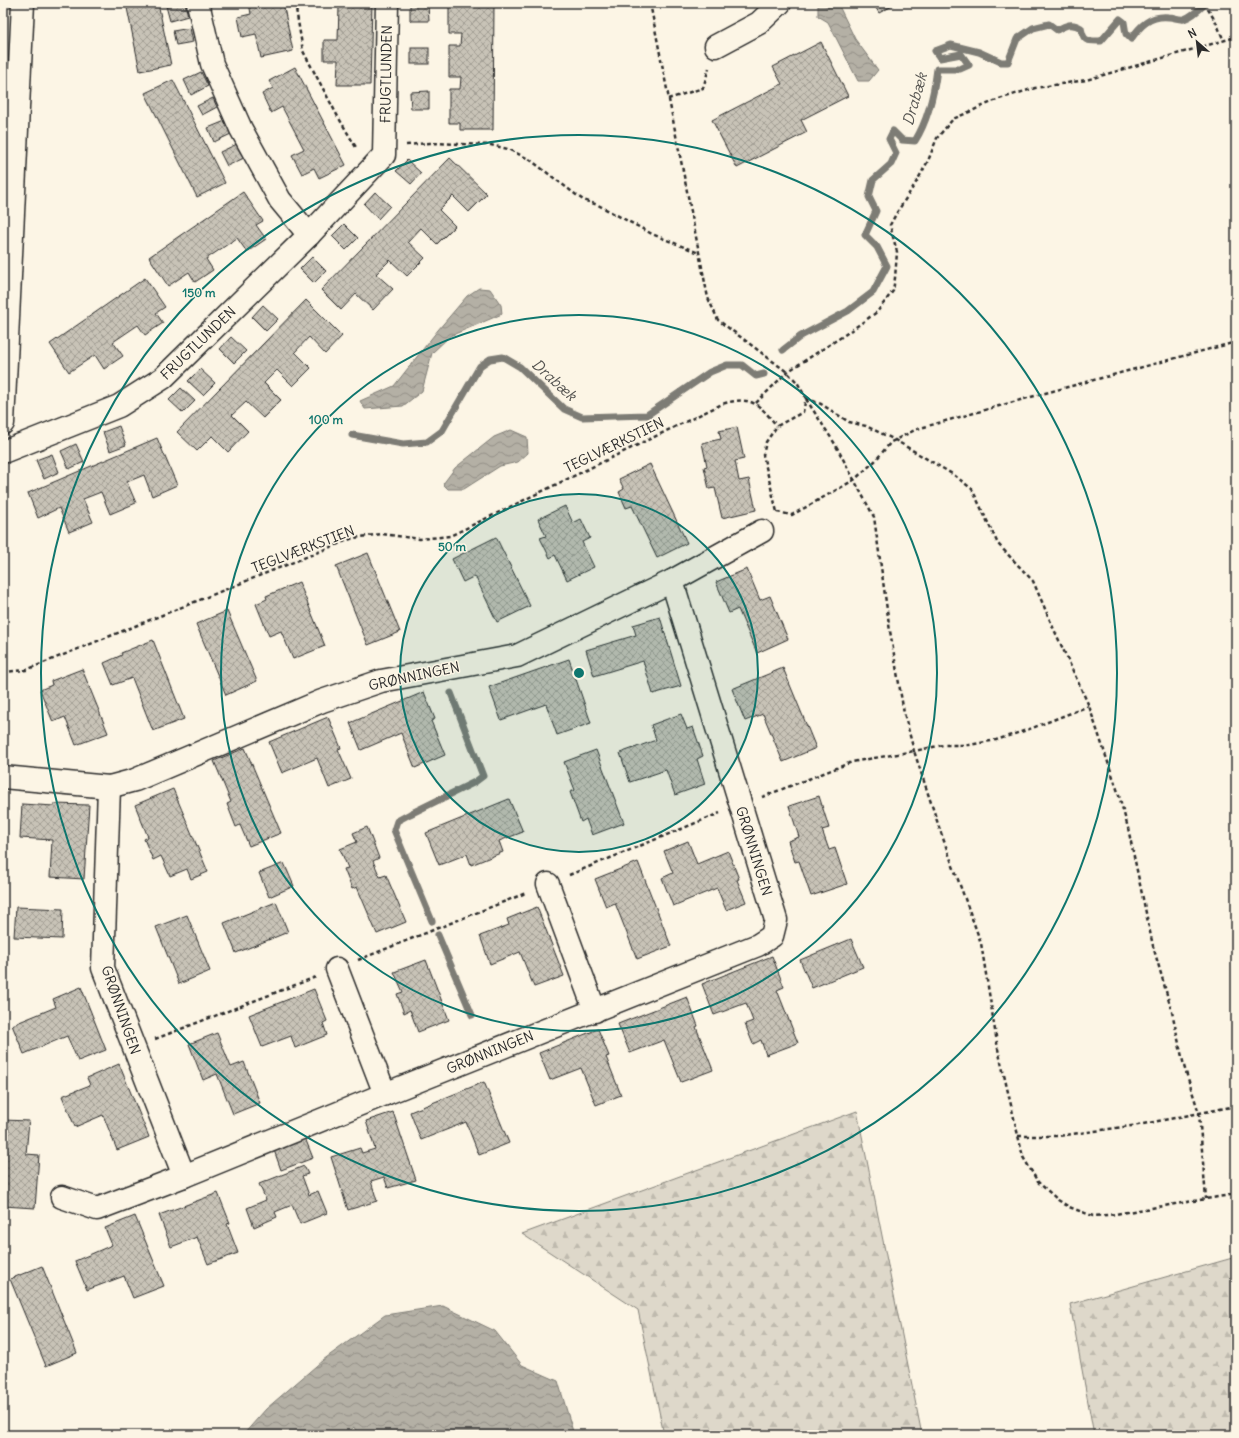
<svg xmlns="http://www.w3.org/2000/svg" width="1239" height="1438" font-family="Delius,sans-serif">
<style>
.built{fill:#ece6d7}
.forest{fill:url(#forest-firs);stroke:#84827a}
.water{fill:url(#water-waves);stroke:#7d7b74}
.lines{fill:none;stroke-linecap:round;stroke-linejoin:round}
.stream{stroke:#7d7b74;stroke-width:7}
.building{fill:url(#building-cross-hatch);stroke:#2b2b2b}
.street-casing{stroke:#2b2b2b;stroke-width:25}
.path{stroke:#2b2b2b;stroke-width:2.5;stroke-dasharray:4 3;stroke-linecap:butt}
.street{stroke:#fcf5e5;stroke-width:22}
.ring{fill:none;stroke:#0f766e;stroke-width:2}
.labels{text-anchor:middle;stroke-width:3;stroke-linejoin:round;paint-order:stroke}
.street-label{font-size:14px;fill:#2b2b2b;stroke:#fcf5e5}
.water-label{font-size:15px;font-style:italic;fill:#545350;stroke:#fcf5e5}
.centre{fill:#0f766e;stroke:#fcf5e5;stroke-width:2}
.ring-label{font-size:12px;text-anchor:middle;font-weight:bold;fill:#0f766e;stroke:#fcf5e5;stroke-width:3;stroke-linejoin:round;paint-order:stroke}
</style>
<defs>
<pattern id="forest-firs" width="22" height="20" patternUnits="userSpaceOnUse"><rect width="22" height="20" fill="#ded8ca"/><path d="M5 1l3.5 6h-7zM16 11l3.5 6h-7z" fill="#bfbaae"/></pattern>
<pattern id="water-waves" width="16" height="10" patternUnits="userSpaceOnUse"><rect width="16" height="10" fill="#b4b0a5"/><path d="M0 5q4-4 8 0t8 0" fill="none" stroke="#938f87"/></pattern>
<pattern id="building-cross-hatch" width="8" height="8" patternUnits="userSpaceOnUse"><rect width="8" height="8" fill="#c8c3b7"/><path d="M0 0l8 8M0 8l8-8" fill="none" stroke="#a39f95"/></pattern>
</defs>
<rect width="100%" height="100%" fill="#fcf5e5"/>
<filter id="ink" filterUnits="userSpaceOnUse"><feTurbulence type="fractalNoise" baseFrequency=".025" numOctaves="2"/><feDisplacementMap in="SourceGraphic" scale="8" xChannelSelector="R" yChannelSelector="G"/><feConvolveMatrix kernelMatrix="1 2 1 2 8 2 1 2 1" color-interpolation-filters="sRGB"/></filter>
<g filter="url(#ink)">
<polygon class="built" points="3,3 13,3 3,206"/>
<g class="forest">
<polygon points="857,1111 922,1435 664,1435 638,1310 522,1234"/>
<polygon points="1236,1257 1236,1435 1094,1435 1070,1304"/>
</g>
<g class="water">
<polygon points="818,3 837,3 838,4 855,39 878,70 869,81 858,81 828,22 818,16"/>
<polygon points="479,288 490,289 501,305 502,314 450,336 432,353 422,391 403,406 365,409 360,401 394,386 438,330 467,296"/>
<polygon points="511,430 527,437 528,453 518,462 500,466 464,489 448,489 443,484 455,468 494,437"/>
<polygon points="443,1306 495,1331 522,1365 558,1381 574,1435 358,1435 354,1427 345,1435 243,1435 266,1409 323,1360 385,1315"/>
</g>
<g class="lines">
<g class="stream">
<path d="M 783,350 L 801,336 L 848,311 L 873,292 L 887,266 L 877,247 L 865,235 L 876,211 L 869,197 L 873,180 L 891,164 L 896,153 L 889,139 L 893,131 L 902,140 L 915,141 C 928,120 934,94 937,69 L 960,69 L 969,65 L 961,54 L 940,58 L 935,51 L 951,45 L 979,52 L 1001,62 L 1008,62 L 1017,39 L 1033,28 L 1049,24 L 1057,30 C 1066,25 1072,22 1081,28 C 1084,42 1086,41 1101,41 L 1120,19 L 1124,22 L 1126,34 L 1131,39 C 1140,26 1150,15 1169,17 C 1174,17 1179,20 1184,19 C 1193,16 1200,9 1206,3"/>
<polyline points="352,435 403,444 427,442 442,431 480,366 490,359 503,357 520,367 564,409 582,417 647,415 710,372 727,365 742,365 756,376 764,374"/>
<polyline points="432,921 394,830 397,821 410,814 475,782 483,776 451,693"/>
<polyline points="438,935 472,1015"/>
</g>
</g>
<g class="building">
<polygon points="126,3 158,3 171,65 140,71"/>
<polygon points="179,3 185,3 188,16 170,21 166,6"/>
<polygon points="249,3 283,3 293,51 261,58 256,34 242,37 238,17 251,14"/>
<polygon points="327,3 372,3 370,85 337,85 338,60 324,60 324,40 338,40 339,7 327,6"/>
<polygon points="449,3 494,3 493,130 460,130 460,123 449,123 449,89 460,89 461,77 449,77 449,46 460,46 461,34 449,34"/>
<polygon points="873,3 898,3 879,13"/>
<polygon points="428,4 429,21 410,21 410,5"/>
<polygon points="190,28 193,42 176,45 173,31"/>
<polygon points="821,42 848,96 801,120 807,132 737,168 712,120 782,84 773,67"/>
<rect x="411" y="48" width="18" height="16"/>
<polygon points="295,67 346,165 319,178 314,168 302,174 292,155 304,149 282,107 271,113 262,94 273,88 269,81"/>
<polygon points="201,72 208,86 191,95 184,80"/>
<polygon points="173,80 225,183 197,197 145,93"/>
<polygon points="429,91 429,109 411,109 410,92"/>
<polygon points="213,98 217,107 202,115 197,106"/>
<polygon points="225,121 231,134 214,142 208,128"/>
<polygon points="237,144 244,158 227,166 220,152"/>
<polygon points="450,158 487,194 469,212 453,196 439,210 455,226 437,244 421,228 408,242 425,258 407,276 390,260 376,274 393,289 373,310 356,294 341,310 321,290"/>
<polygon points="407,160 421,173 411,184 396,171"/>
<polygon points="243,192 263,221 256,225 266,239 247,252 237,238 206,259 213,270 195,282 189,272 168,286 149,257"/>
<polygon points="375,192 390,206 378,219 364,204"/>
<polygon points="344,224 358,238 346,250 332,236"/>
<polygon points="312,257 326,271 314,283 300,269"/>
<polygon points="145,278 165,307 156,313 163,323 145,335 138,325 113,342 123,356 104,369 95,355 69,372 50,344"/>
<polygon points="306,300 342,336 325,354 309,337 295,352 311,368 293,386 277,370 264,383 281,400 263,418 246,402 232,415 248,431 228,452 212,436 197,451 177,432"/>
<polygon points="263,305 278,319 266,331 252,317"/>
<polygon points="231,337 246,351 234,363 220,349"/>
<polygon points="200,369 215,383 203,395 188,381"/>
<polygon points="181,388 195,401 183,413 169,400"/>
<polygon points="119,426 126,445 110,451 103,432"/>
<polygon points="737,427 744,459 735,461 739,481 749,479 756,510 722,518 715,488 709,489 704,467 707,466 702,443 721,439 719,431"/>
<polygon points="157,438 177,485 152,496 144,475 127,482 136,503 110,514 101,492 83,499 93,522 69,532 59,508 38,518 28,493"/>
<polygon points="76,444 84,462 69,469 61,451"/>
<polygon points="52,454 59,472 44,479 36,460"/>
<polygon points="650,464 687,543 657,558 632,506 626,508 619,492 624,489 619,479"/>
<polygon points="565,506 573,523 581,519 590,538 582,542 594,567 567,580 555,555 550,558 540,538 546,536 538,519"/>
<polygon points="496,537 530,606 497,622 475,576 463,582 452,559"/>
<polygon points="368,553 400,632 368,645 336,566"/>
<polygon points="747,569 760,600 770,596 788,639 757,653 738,609 729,613 716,582"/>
<polygon points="299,582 325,646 293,659 281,631 269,636 256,604 267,599 266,596"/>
<polygon points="227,611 257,681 226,695 196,624"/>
<polygon points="660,617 681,686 653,694 643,661 594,676 586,650 636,635 633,625"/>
<polygon points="153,640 184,719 153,731 132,678 113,685 104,663 122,655 121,653"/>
<polygon points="569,659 591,723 557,735 546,704 501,720 489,687"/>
<polygon points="783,668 816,748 783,762 763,714 745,721 732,689"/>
<polygon points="82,669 108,733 76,745 65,717 53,722 40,690 52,685 51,681"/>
<polygon points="424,692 435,719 431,721 445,755 415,768 401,733 361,750 350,723"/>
<polygon points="681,714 687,729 693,727 703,756 697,759 705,784 675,795 666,770 630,782 620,753 656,740 651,725"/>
<polygon points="328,717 341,748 338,749 351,779 329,788 317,758 282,773 269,742"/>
<polygon points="245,748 281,833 249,846 240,825 236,827 227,804 231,802 214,761"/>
<polygon points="596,750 624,823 592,835 586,819 581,822 570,792 575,790 564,762"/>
<polygon points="173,789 208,872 191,879 187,869 170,876 161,856 153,860 144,839 148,837 135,805"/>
<polygon points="819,796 829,828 822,830 829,850 835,848 847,884 811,896 799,861 795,862 788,841 799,837 789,806"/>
<polygon points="509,799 523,832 499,841 503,852 471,865 467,854 439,865 426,833"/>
<polygon points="22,804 54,806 54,804 89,805 84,879 50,877 52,840 20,838"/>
<polygon points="367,827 379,858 373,861 380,877 386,875 406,922 377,934 357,887 352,889 344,869 348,868 340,849 357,842 353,833"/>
<polygon points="688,841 697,864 728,851 739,879 737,880 746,902 726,910 717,888 673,906 662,878 673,873 664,851"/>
<polygon points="638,862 671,946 637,959 615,903 606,907 595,879"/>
<polygon points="284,863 294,886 269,897 259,873"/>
<polygon points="276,902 288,932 236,953 224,923"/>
<polygon points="16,907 63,909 62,939 14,937"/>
<polygon points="537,907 564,976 534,987 520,952 490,964 480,936 509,925 507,919"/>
<polygon points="187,915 210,971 179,984 156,927"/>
<polygon points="851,939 863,967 812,988 800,960"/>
<polygon points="772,956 784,987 777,990 798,1043 766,1055 761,1040 753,1044 745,1024 753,1021 746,1003 714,1015 702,984"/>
<polygon points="426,960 449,1020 418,1032 410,1010 404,1013 397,994 403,992 394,972"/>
<polygon points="81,987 106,1050 78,1061 67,1036 24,1054 12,1025 56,1007 53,999"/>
<polygon points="314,989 327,1021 323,1023 327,1035 295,1048 291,1036 262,1047 249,1015"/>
<polygon points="687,997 698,1026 696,1027 713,1070 681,1082 664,1040 630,1053 618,1024"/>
<polygon points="598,1029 609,1056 606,1057 621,1095 596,1105 581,1068 550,1080 539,1053"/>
<polygon points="217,1033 231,1067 244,1062 260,1103 233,1114 217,1074 203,1080 189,1044"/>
<polygon points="119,1064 149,1137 117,1150 103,1115 75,1127 62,1096 90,1085 87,1078"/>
<polygon points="484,1082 509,1143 479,1155 466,1122 421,1140 410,1112"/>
<polygon points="393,1112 416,1180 388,1188 384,1177 371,1181 377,1201 348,1210 331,1157 360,1148 362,1153 375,1149 366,1121"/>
<polygon points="3,1120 29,1121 26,1154 39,1155 35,1208 3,1206 6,1154 3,1153"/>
<polygon points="305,1138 313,1158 281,1170 274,1150"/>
<polygon points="304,1166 308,1174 302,1176 309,1195 318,1191 327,1213 300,1224 292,1205 275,1212 277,1217 254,1227 247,1208 266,1200 259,1184"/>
<polygon points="218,1193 230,1223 227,1224 238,1253 208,1264 197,1237 171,1247 159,1215"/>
<polygon points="135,1216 164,1286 133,1298 124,1276 87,1290 75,1261 112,1245 105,1228"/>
<polygon points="42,1266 77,1353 46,1366 10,1279"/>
</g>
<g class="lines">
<defs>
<g id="street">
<polyline points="198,3 212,64 241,129 280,200 309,235"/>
<polyline points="716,46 759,23 780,3"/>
<polyline points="3,423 23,3"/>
<polyline points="3,452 119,406 163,378 309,235 384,155 387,3"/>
<polyline points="3,777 109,787 135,780 322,701 381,681 517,656 672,581 762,531"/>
<polyline points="109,787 103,968 184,1176"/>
<polyline points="548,884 595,1011"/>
<polyline points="337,969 385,1094"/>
<polyline points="62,1197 97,1209 184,1176 385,1094 758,945 772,936 776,920 672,581"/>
</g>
</defs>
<use href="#street" class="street-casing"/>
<g class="path">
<polyline points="295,3 303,51 337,115 357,149"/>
<polyline points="650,3 708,298 718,320 787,372 797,382 806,398 803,412 777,426 766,442 763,455 777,512 776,513"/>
<polyline points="1204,3 1216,22 1224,41"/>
<polyline points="668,99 703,88 709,68"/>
<polyline points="406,145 430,143 491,145 508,149 529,159 583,200 598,205 652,234 699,253"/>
<polyline points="806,398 821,404 849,422 866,426 895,440 954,475 972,489 998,544 1033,581 1052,625 1089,706 1118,792 1128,828 1153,946 1172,1012 1184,1066 1199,1113 1206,1199"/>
<polyline points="806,399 835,444 874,517 890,631 904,713 914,751 943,745 969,745 996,740 1027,730 1089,706"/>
<polyline points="756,403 787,372 843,336 877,312 893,291 895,278 897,252 890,225 896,214 917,181 928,161 937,138 953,119 999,99 1035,88 1086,80 1236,37"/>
<polyline points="777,512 792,515 854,480 875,461 891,442 917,429 1049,392 1236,342"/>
<path d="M 3,672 L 26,670 L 353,538 L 382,534 L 420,539 L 450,536 L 722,404 C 752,395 759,404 777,426"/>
<polyline points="762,797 852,762 914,751 940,830 981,943 998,1049 1023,1157 1038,1182 1058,1200 1069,1207 1093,1216 1109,1215 1236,1194"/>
<polyline points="569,875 720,813"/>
<polyline points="358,960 526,893"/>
<polyline points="155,1039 316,977"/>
<polyline points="1018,1136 1058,1136 1138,1125 1236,1106"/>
</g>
<use href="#street" class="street"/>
</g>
</g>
<circle cx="579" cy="673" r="179" fill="#0f766e" fill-opacity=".12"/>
<g class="ring">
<circle cx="579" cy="673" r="179"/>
<circle cx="579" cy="673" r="358"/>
<circle cx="579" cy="673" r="538"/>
</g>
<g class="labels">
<g class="street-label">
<text transform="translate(386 74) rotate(-89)" y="5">FRUGTLUNDEN</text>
<text transform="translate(198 343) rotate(-44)" y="5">FRUGTLUNDEN</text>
<text transform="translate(614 445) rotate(-26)" y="5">TEGLVÆRKSTIEN</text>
<text transform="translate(303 549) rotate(-21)" y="5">TEGLVÆRKSTIEN</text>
<text transform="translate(414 676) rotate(-12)" y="5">GRØNNINGEN</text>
<text transform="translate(754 851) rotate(73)" y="5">GRØNNINGEN</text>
<text transform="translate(121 1010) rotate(71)" y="5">GRØNNINGEN</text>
<text transform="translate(490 1052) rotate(-22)" y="5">GRØNNINGEN</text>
</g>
<g class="water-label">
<text transform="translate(915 99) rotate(-74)" y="5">Drabæk</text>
<text transform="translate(554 380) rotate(42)" y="5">Drabæk</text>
</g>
</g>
<circle cx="579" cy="673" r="6" class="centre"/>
<g class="ring-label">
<text x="199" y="297">150 m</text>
<text x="326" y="424">100 m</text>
<text x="452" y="551">50 m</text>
</g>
<rect width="1239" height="1438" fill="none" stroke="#fcf5e5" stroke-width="16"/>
<rect x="8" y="8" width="1223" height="1422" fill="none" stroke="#2b2b2b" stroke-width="1.5" filter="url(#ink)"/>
<g transform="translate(1197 42) rotate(332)" stroke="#fcf5e5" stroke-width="3" paint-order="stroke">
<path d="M0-3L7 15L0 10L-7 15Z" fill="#2b2b2b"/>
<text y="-6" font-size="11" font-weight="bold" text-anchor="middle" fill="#2b2b2b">N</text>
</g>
</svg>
